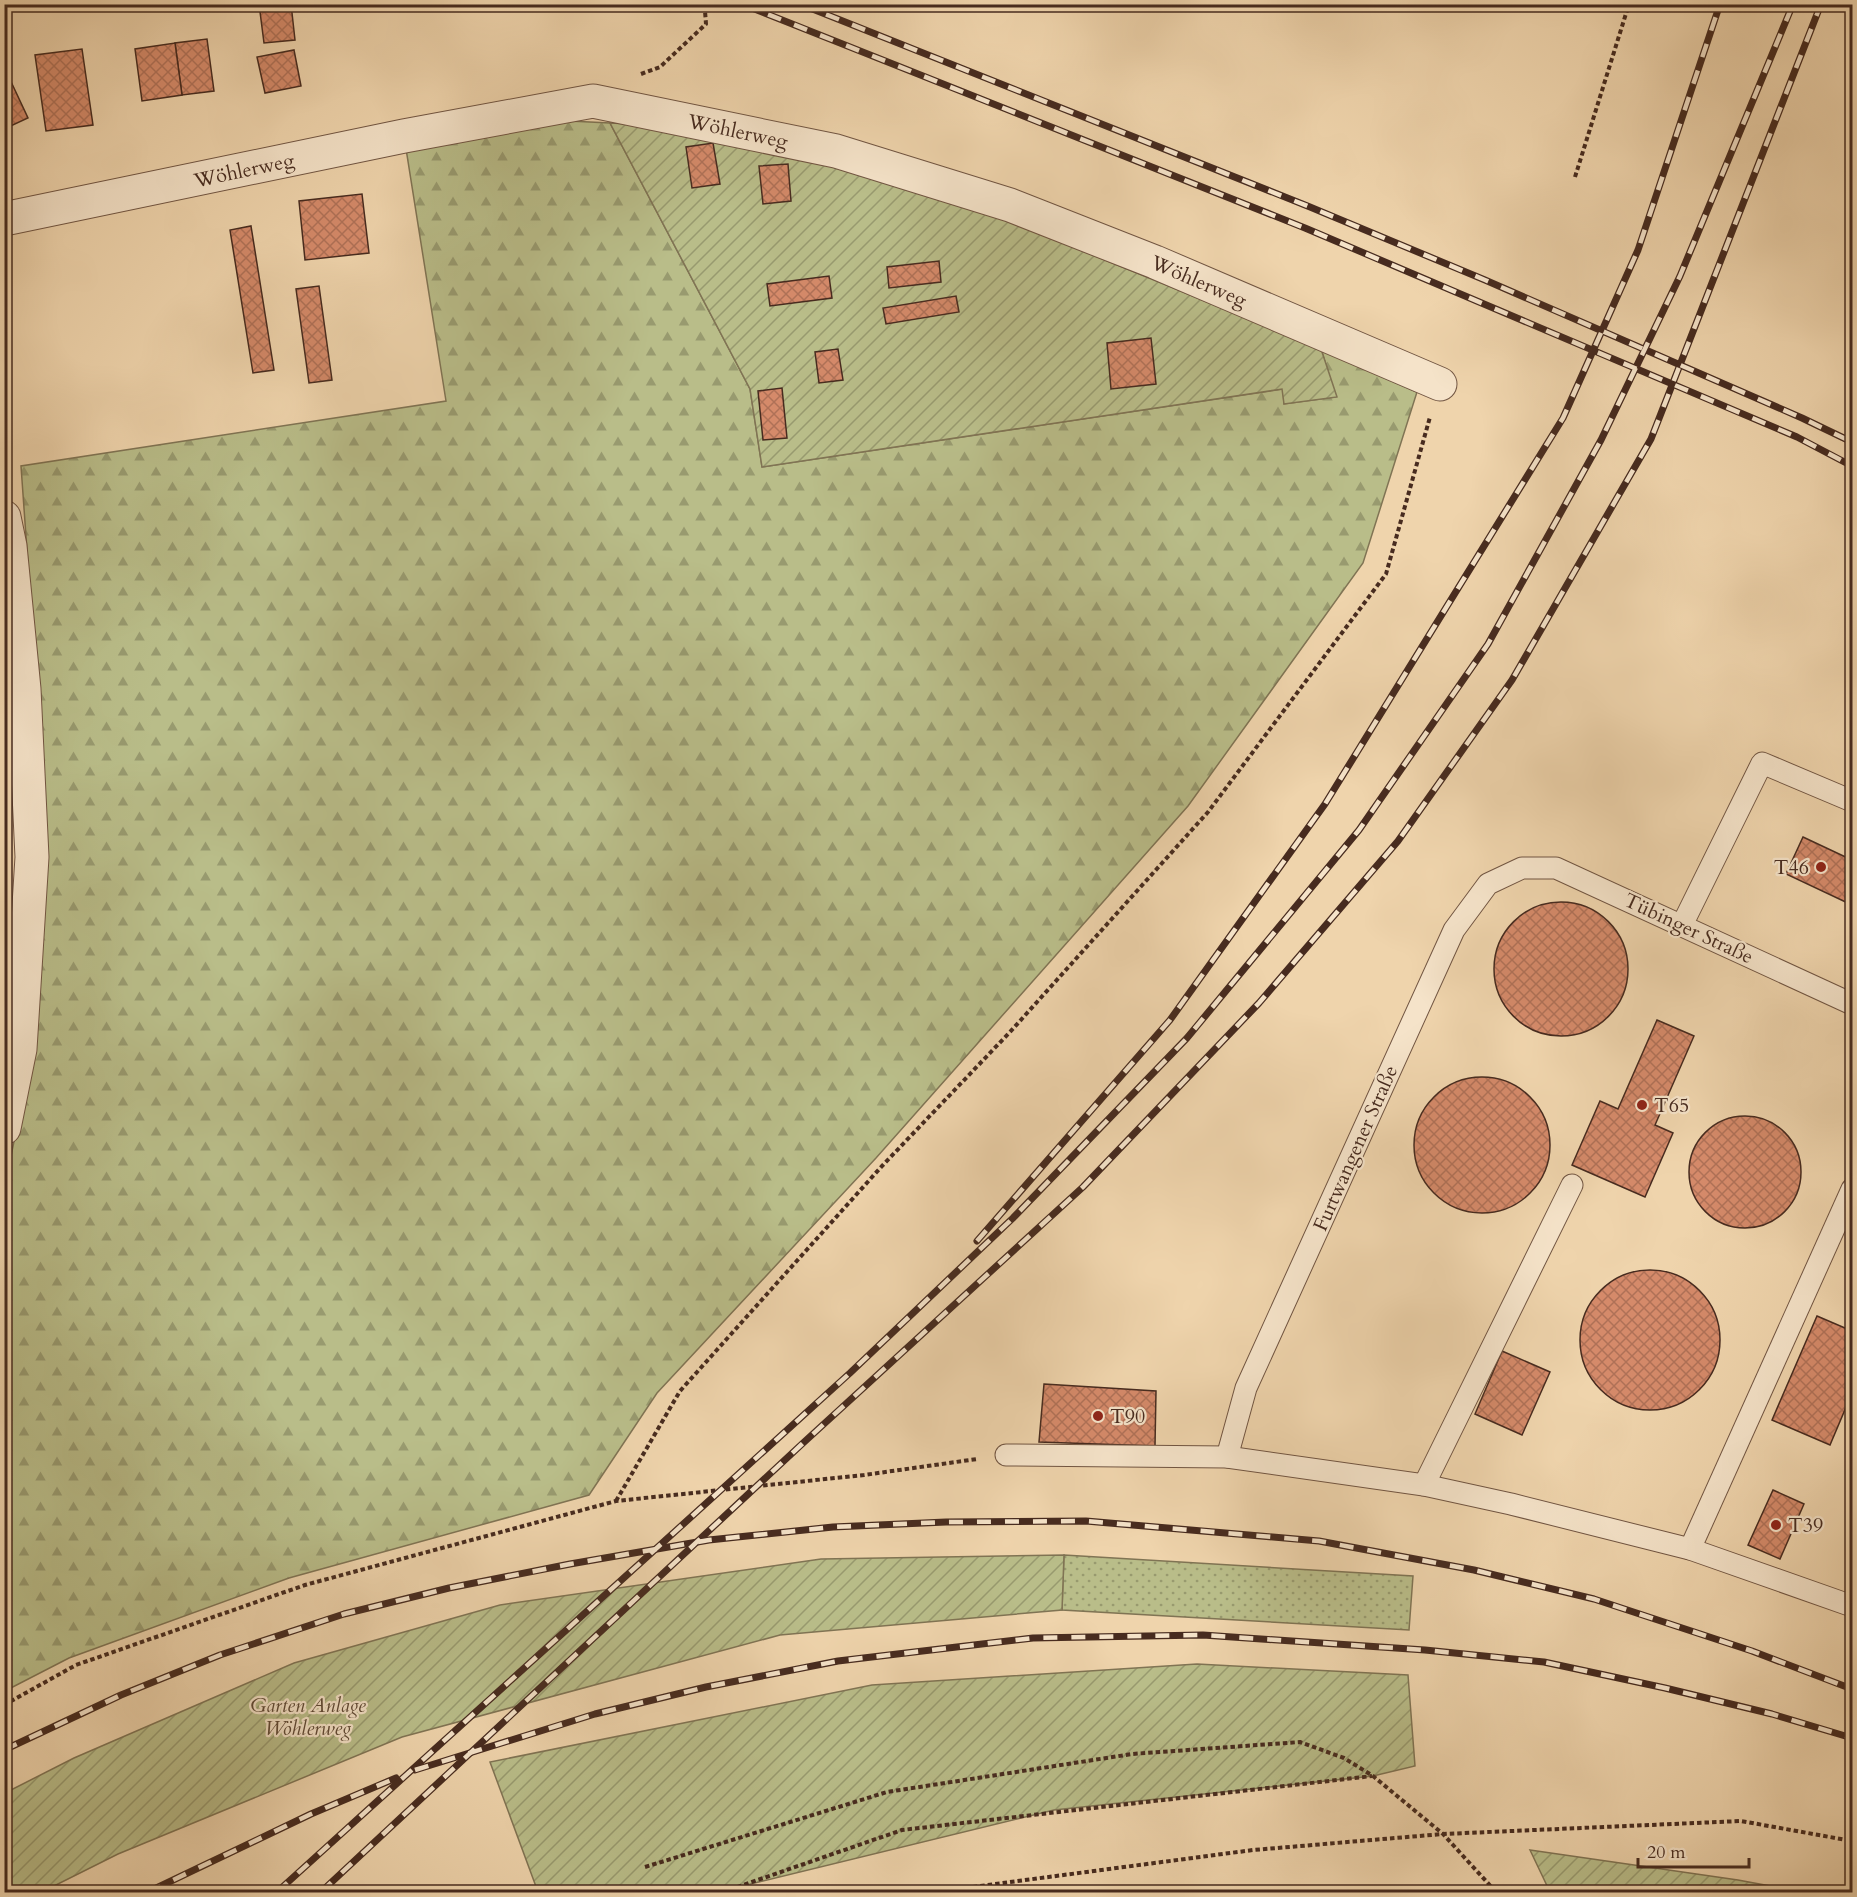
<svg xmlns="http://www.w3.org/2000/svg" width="1857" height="1897" font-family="Cardo,serif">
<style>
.grass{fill:url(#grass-dots);stroke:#807454;stroke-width:1.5}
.forest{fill:url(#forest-firs);stroke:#807454;stroke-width:1.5}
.garden{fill:url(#garden-furrows);stroke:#807454;stroke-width:1.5}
.building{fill:url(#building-cross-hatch);stroke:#472b1f;stroke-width:1.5}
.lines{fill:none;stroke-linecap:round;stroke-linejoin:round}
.service-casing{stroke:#715542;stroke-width:23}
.minor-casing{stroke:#715542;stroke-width:35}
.path{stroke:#472b1f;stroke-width:4;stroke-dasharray:4.5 3;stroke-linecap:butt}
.service{stroke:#f5e3c9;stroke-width:21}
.minor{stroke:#f5e3c9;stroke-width:33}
.rail-casing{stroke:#472b1f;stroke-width:7}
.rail{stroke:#f5e3c9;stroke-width:4.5;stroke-dasharray:14;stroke-linecap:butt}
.poi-dot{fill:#8f2418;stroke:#f5e3c9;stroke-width:2}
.labels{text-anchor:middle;stroke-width:4.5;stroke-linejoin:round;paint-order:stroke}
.street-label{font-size:20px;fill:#472b1f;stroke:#f5e3c9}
.poi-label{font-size:20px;fill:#472b1f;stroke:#f5e3c9;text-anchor:start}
.park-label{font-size:20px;font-style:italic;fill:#5e4834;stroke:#f5e3c9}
</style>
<defs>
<pattern id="grass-dots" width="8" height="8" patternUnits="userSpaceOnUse" patternTransform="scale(1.5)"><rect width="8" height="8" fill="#b9bd89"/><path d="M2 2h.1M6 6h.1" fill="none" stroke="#989a6f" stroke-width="1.8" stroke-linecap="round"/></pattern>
<pattern id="forest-firs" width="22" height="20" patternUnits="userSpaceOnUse" patternTransform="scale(1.5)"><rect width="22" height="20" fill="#b9bd89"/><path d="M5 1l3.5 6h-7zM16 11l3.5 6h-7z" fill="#989a6f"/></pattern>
<pattern id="garden-furrows" width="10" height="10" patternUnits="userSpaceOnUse" patternTransform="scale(1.5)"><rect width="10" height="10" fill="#b9bd89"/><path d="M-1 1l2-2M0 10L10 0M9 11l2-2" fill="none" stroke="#989a6f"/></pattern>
<pattern id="building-cross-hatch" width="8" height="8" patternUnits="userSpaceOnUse" patternTransform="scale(1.5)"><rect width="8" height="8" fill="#d58a6a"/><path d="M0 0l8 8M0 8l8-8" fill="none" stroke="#af7157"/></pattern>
</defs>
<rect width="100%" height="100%" fill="#efd4ac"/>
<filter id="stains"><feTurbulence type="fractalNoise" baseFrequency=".00333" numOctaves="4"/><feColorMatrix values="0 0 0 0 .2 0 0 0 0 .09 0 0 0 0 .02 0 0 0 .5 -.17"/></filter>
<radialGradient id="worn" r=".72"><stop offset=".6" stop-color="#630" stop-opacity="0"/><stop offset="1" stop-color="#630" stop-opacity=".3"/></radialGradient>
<polygon class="grass" points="1064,1555 1413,1576 1409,1630 1062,1610"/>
<polygon class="forest" points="506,118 610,123 750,389 762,467 1283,389 1284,404 1336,397 1321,349 1417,392 1363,563 1188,806 876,1158 657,1393 589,1495 289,1578 69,1658 5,1691 4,1189 33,1051 32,621 21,466 446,401 404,136"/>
<g class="garden">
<polygon points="610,123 674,126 957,199 1321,349 1337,397 1284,404 1282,389 762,467 750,389"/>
<polygon points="1064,1555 1062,1610 780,1635 402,1737 118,1854 42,1892 5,1892 5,1793 74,1758 294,1663 500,1605 821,1559"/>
<polygon points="1197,1664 1408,1675 1415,1766 1373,1776 1054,1810 718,1892 538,1892 490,1762 872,1685"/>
<polygon points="1530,1850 1738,1880 1802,1892 1550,1892"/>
</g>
<g class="building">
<polygon points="259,4 291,4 295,40 264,43"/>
<polygon points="207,39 214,91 182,95 175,43"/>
<polygon points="175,43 182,95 142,101 135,49"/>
<polygon points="82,49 93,125 46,131 35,55"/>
<polygon points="294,50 301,86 265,93 257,57"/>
<polygon points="6,71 28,118 4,129 4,72"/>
<polygon points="713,143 720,184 692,188 686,147"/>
<polygon points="788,164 791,201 763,204 759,166"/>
<polygon points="362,194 369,253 305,260 299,201"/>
<polygon points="251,226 274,370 253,373 230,230"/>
<polygon points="939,261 941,282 889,288 887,267"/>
<polygon points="829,276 832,298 770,306 767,284"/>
<polygon points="319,286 332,380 309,383 296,289"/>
<polygon points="956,296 959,312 886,324 883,308"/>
<polygon points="1151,338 1156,384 1111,389 1107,343"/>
<polygon points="838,349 843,380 819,383 815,352"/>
<polygon points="782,388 787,438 763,440 758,391"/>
<polygon points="1803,837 1852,860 1852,905 1786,874"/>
<circle cx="1561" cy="969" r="67"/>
<polygon points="1657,1020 1694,1036 1655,1125 1673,1133 1645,1197 1572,1165 1600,1101 1618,1109"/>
<circle cx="1482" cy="1145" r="68"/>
<circle cx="1745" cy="1172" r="56"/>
<circle cx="1650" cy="1340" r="70"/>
<polygon points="1817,1316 1852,1331 1852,1393 1830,1445 1772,1420"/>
<polygon points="1502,1351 1550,1372 1522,1435 1475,1414"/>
<polygon points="1044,1384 1156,1391 1155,1446 1039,1442"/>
<polygon points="1773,1490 1804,1504 1780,1559 1748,1545"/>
</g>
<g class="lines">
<defs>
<g id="service">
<polyline points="1682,925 1762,763 1852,801"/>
<polyline points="1006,1455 1227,1457 1424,1485 1511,1504 1690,1549 1852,1606"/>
<polyline points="1227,1457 1246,1388 1454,930 1488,884 1522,868 1556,868 1852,1004"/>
<polyline points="1424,1485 1572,1185"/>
<polyline points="1690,1549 1852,1189"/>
</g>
<g id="minor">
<polyline points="4,219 404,136 593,101 836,151 1010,205 1155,262 1440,384"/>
<polyline points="4,517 10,546 24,689 32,857 20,1049 4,1128"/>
</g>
</defs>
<use href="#service" class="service-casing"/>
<use href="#minor" class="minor-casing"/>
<g class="path">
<polyline points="641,74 660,67 706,24 705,11 707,4"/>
<polyline points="1575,177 1629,4"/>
<polyline points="616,1501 680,1391 882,1166 1010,1032 1208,812 1386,574 1430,417"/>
<polyline points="4,1705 76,1665 305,1585 616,1501 864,1475 977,1459"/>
<polyline points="645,1867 887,1792 1132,1754 1300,1742 1344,1758 1373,1776 1443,1834 1496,1892"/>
<polyline points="723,1892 902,1830 1372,1776"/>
<polyline points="951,1892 965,1888 1253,1850 1443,1834 1741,1821 1852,1841"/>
</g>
<use href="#service" class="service"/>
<use href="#minor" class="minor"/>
<defs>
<g id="rail">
<polyline points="742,4 1305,228 1797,437 1852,466"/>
<polyline points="800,4 1310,207 1485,280 1802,418 1852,442"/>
<polyline points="977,1241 1170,1020 1325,804 1563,418 1638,250 1720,4"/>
<polyline points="4,1750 121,1695 220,1655 344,1614 449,1588 570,1564 709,1540 833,1527 946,1522 1086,1521 1319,1541 1474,1570 1594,1599 1752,1651 1852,1689"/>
<polyline points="415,1770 595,1714 706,1687 838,1661 1033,1638 1203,1635 1425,1650 1544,1662 1665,1688 1772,1714 1852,1738"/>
<polyline points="148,1892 311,1814 396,1778"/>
<polyline points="277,1892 850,1373 1013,1218 1187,1038 1359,830 1488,644 1601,440 1680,276 1793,4"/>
<polyline points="321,1892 802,1444 1083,1187 1259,1003 1398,841 1512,680 1651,439 1821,4"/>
</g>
</defs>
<use href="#rail" class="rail-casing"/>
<use href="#rail" class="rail"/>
</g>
<g class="poi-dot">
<circle cx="1821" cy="867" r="6"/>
<circle cx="1642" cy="1105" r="6"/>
<circle cx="1098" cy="1416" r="6"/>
<circle cx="1776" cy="1525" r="6"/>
</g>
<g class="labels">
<g class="street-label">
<text transform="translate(738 131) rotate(12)" y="7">Wöhlerweg</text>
<text transform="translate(244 170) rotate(-12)" y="7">Wöhlerweg</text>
<text transform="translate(1199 281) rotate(23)" y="7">Wöhlerweg</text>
<text transform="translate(1689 928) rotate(25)" y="7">Tübinger Straße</text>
<text transform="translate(1355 1148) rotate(-66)" y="7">Furtwangener Straße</text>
</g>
<g class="poi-label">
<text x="1809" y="874" text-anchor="end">T46</text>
<text x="1654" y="1112">T65</text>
<text x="1110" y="1423">T90</text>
<text x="1788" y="1532">T39</text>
</g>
<g class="park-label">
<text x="308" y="1712">Garten Anlage<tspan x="308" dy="23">Wöhlerweg</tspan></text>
</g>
</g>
<rect width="1857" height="1897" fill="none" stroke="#efd4ac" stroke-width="24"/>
<rect x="6" y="6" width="1845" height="1885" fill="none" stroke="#472b1f" stroke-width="3"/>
<rect x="12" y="12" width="1833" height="1873" fill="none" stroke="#472b1f" stroke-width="1.5"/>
<path d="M1638 1858v9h111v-9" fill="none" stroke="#472b1f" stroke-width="3"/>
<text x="1647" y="1858" font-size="18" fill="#472b1f" stroke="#f5e3c9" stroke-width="4.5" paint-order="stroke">20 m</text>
<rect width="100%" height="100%" filter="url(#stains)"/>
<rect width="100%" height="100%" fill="url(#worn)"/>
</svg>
